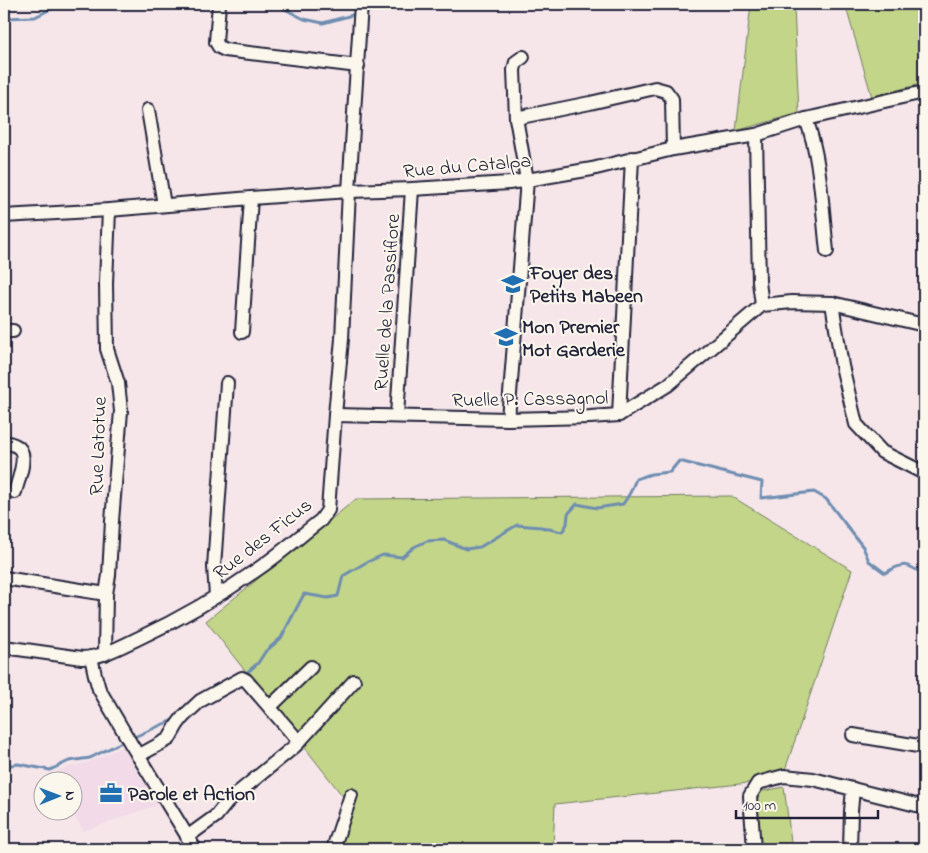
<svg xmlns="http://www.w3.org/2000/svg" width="928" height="853" font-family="'Indie Flower',sans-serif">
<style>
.built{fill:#f2dae8}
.green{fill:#c3d589;stroke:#727c62}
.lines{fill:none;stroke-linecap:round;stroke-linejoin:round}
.stream{stroke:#6e8db1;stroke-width:3}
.minor-casing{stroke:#22223b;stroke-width:16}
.minor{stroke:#fbf7ec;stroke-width:12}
.labels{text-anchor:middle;stroke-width:4;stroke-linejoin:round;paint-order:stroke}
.street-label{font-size:20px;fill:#22223b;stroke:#fbf7ec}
.poi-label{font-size:20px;font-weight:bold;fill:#22223b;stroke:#fbf7ec;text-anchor:start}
</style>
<rect width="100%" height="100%" fill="#f6e6ea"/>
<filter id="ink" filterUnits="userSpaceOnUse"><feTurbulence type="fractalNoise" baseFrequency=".02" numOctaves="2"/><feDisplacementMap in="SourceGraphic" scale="10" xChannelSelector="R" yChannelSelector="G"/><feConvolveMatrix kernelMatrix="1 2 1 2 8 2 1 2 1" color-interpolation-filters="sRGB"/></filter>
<g filter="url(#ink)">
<polygon class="built" points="123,747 157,805 84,831 70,811 72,810 72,780 53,780 59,770 86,763"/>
<g class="green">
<polygon points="751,4 805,4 794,7 799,113 736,131"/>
<polygon points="845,4 920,4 924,9 924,83 872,97"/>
<polygon points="731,496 852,570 785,770 749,783 555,804 553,849 329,849 345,799 206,621 356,499"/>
<polygon points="784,787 792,849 756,849 753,793"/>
</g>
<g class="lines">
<g class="stream">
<polyline points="275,4 304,19 323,23 356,14"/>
<polyline points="365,12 379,8 399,4"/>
<polyline points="4,18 35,17 61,4"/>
<path d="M 243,676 L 258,663 L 265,652 L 281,638 L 304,594 L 328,598 L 338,596 L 343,576 L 365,563 L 383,555 L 402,557 L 414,547 L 427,541 L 444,540 L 466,549 L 480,547 L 517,525 L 541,527 L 562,532 L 567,524 L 568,514 L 577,504 L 597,508 L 623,504 L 630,493 L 636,479 L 651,474 L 670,472 L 679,461 L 762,482 L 761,498 L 814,492 L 826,499 L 863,547 L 869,561 L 885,573 C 904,562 907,563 924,575"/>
<polyline points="132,738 177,718"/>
<polyline points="4,766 18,764 50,770 69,761 90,758 126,740"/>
</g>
<defs>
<g id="minor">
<polyline points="219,4 216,42 219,47 225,50 358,66"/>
<polyline points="148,110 164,205"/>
<polyline points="516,118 590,103 655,88 666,91 672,99 673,149"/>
<path d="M 806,119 C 821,159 822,208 827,251"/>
<polyline points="756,135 759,282 762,305"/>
<polyline points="4,216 109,210 251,198 349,191 412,189 509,183 592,169 673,149 756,135 806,119 924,92"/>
<polyline points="832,303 842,366 856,424 882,452 924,473"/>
<polyline points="4,331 13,331"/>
<polyline points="242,332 251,198"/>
<polyline points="335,415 508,419 590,417 619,415 668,385 762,305 792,302 832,303 924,325"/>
<polyline points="619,415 632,158"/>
<polyline points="397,416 412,189"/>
<polyline points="508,419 527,180 516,118 514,70 516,62 523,57"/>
<path d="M 4,442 C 9,443 15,444 19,448 C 28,456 18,481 15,492"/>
<polyline points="4,578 106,594"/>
<polyline points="216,596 214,567 227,383"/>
<path d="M 4,647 L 82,658 C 103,657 120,647 139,638 C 180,619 221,595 258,569 C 280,554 300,536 321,520 L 328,510 L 335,415 L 342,339 L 349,191 L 361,4"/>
<polyline points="105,654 106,594 109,575 112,521 121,411 118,383 107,349 106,283 109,210"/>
<polyline points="91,657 95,675 99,689 131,744 195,849"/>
<polyline points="270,707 311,667"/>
<polyline points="853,735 924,747"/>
<polyline points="298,743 354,681"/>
<polyline points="138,756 169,739 177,725 183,717 200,701 242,678 246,680 295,737 298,743 295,746 228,801 216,816 187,837"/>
<polyline points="333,849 351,795"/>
<polyline points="754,849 750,796 758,783 784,776 813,779 924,807"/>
<polyline points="850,849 851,811 853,789"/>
</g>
</defs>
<use href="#minor" class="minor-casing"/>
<use href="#minor" class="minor"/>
</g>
</g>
<defs>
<symbol id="school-bare" viewBox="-9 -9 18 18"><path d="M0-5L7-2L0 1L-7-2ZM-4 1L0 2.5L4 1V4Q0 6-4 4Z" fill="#1f6fb2" stroke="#fbf7ec" stroke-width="2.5" paint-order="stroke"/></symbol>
<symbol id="office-bare" viewBox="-9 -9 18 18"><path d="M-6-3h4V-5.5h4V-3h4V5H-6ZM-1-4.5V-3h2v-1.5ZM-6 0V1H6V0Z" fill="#1f6fb2" stroke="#fbf7ec" stroke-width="2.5" paint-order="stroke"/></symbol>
</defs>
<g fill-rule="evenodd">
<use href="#school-bare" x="497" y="268" width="32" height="32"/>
<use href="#school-bare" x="490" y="321" width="32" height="32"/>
<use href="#office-bare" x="95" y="777" width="32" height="32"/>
</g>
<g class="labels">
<g class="street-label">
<text transform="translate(467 165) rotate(-5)" y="7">Rue du Catalpa</text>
<text transform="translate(386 302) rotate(-86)" y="7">Ruelle de la Passiflore</text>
<text transform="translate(530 398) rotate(-1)" y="7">Ruelle P. Cassagnol</text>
<text transform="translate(97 446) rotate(-88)" y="7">Rue Latotue</text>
<text transform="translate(262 538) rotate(-38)" y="7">Rue des Ficus</text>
</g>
<g class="poi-label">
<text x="530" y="279">Foyer des<tspan x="530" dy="23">Petits Mabeen</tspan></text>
<text x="522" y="333">Mon Premier<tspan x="522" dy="23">Mot Garderie</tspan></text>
<text x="128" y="800">Parole et Action</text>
</g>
</g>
<rect width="928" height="853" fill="none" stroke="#fbf7ec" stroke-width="20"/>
<rect x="10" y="10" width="908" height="833" fill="none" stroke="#22223b" stroke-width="2" filter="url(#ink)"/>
<g transform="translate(58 796) rotate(89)"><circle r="24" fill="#fbf7ec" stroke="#a4a2a5"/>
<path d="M0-4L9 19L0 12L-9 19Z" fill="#1f6fb2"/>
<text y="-8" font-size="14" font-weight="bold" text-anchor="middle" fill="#22223b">N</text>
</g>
<path d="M736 810v8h142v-8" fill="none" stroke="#22223b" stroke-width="2.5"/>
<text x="743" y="810" font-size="15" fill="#22223b" stroke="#fbf7ec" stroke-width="4" paint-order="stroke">100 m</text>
</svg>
